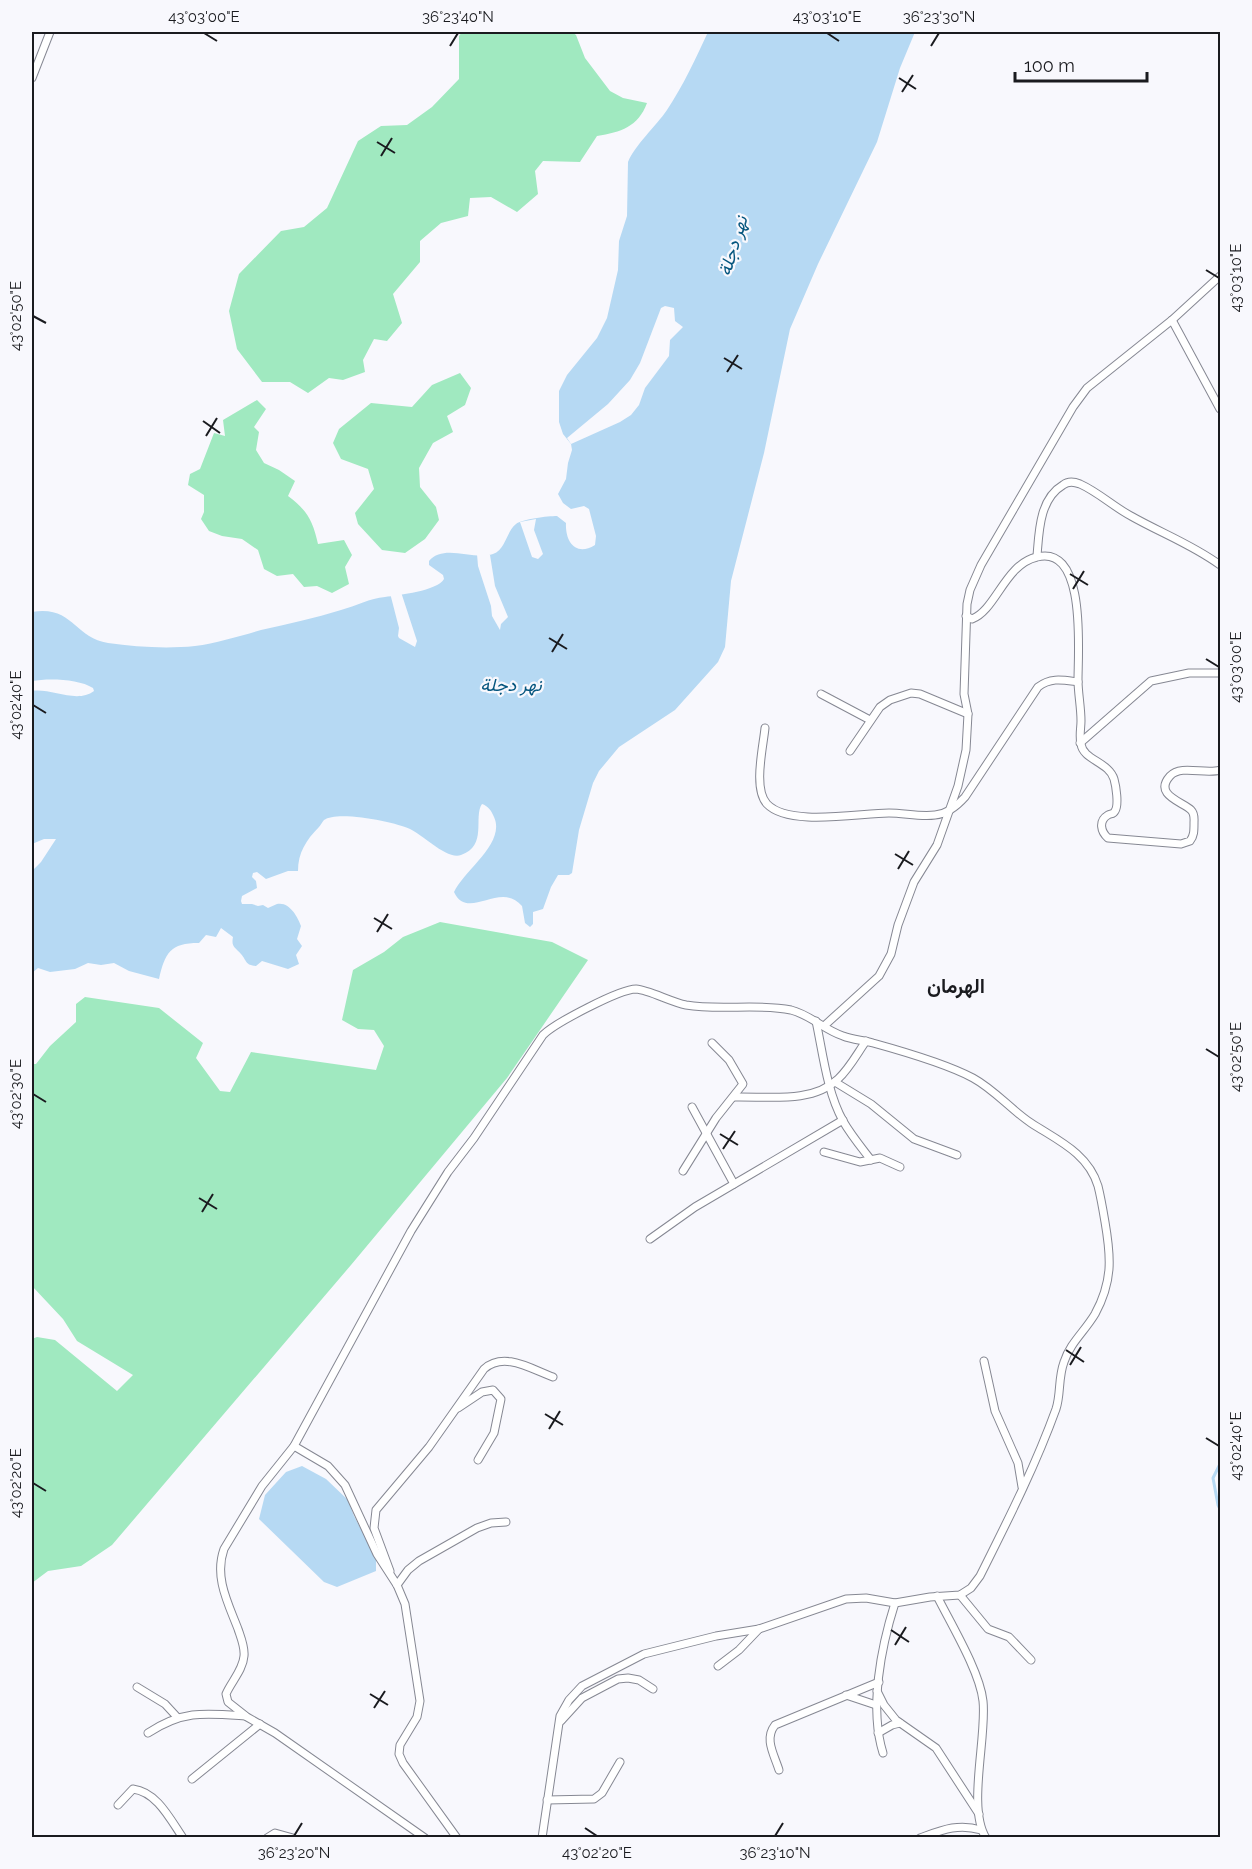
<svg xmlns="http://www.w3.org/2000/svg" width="1252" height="1869" font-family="Raleway,Vazirmatn,sans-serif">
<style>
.green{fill:#a0e9c0}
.water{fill:#b6d9f3}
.pier{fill:#f8f8fd}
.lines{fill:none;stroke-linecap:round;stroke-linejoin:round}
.stream{stroke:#b6d9f3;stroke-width:3}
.street-casing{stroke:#868893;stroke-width:9}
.street{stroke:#fff;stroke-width:7}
.ticks{fill:none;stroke:#1a1b1f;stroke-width:2}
.labels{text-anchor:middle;stroke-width:4.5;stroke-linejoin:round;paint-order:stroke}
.water-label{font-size:18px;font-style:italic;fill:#04557e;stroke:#f8f8fd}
.quarter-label{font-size:20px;font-weight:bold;fill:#1a1b1f;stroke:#f8f8fd}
.neatline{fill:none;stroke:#1a1b1f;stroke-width:2}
.ticks-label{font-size:15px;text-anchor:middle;fill:#1a1b1f}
</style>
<rect width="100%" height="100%" fill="#f8f8fd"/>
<g class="green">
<path d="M 462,32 L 572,32 L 576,35 L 585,58 L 610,91 L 623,98 L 647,103 C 638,127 621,132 597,136 L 580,162 L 543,161 L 535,171 L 538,194 L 517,212 L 491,197 L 470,198 L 468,216 L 441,223 L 420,241 L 420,262 L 393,294 L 402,323 L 387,341 L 374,339 L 363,360 L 365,372 L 343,380 L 329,378 L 308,393 L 290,382 L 262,382 L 237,349 L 229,311 L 239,274 L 281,231 L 304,227 L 327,208 L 358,141 L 381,126 L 407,125 L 432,107 L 459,79 L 459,36 Z"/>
<polygon points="460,373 471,388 465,405 447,416 453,432 433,443 419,468 420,487 436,507 439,520 425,539 405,553 382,550 358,524 355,513 374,489 368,469 341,459 333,443 339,429 371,403 412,407 432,385"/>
<path d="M 257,400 L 266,409 L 254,427 L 259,432 L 256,450 L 264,463 L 279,470 L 295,481 L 288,496 C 307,510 313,521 318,544 L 344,540 L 352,555 L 345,567 L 349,584 L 332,593 L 317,586 L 304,587 L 293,574 L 277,576 L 264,569 L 258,550 L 242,539 L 222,536 L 209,531 L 201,519 L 204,512 L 204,495 L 188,485 L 190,474 L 200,469 L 214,433 L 225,436 L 223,420 Z"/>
<polygon points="440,922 552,942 588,960 507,1078 351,1265 112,1545 81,1566 48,1571 32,1583 32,1339 37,1337 55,1340 117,1391 133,1375 77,1341 63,1319 32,1286 32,1064 36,1064 50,1046 76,1022 76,1004 85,997 159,1008 203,1043 196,1058 220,1091 230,1092 251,1052 376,1070 384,1046 374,1030 358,1029 342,1020 353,970 384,952 403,937"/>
</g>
<g class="water">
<path d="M 708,32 L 915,32 L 900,68 L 877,142 L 818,264 L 790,329 L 764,453 L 731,581 L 725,647 L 718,662 L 675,710 L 619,747 L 599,771 L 593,783 L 579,830 L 572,873 L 569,875 L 558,875 L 551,887 L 543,909 L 533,912 L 533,924 L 530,927 L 525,923 L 522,906 C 500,880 468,922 454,892 C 464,870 506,843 494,817 C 491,810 488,806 482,804 C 473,817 488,846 461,855 C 447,860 423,835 410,829 C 396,822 337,810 324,820 C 322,822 321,825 319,827 C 306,840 298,853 298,871 L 288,871 L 266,879 L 257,872 L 253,873 L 252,877 L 256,881 L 257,888 L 242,896 L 241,901 L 242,904 L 252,904 L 258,906 L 263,905 L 268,908 C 271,907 274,905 277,904 C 289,901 298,917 301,926 L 297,939 L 302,946 L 296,955 L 299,964 L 288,969 L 262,961 L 256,966 C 245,965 247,961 241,954 C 235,947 231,947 233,937 L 221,928 L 216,937 L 206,935 L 199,943 C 170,943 165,953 159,979 L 129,971 L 114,963 L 101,965 L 88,963 L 75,969 L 50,972 L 38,968 L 32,973 L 32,871 L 41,862 L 56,839 L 44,839 L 32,844 L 32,691 C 51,688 77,704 94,691 L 93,688 C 79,679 49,678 32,681 L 32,612 C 73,605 74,638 108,643 C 136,647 167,649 195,646 C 217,643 240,636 261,630 C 288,624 315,618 341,610 C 356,606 370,598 385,597 C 399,595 437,591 444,579 L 443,575 L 429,565 L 429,561 C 444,543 474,561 493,554 C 506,549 506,532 516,524 C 522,519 548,516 557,516 L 566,523 C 565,542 576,557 595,545 L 596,536 L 589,509 L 584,506 L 571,509 L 563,503 L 558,494 L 566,479 L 568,463 L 572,450 L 571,444 L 563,434 L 559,422 L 559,391 L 567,375 L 597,338 L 607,318 L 618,270 L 619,241 L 627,216 L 628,162 C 635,145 656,126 667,110 C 683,86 696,58 708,32 Z"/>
<polygon points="302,1466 326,1479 348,1500 354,1516 376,1557 376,1571 337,1587 324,1582 259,1519 265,1495 286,1472"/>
</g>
<g class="pier">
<polygon points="665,306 674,308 675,321 683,327 670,340 669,356 645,388 639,405 631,415 620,422 571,444 567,438 608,404 630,380 640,363 661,308"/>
<polygon points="536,519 534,530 543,554 538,559 532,557 520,522"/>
<polygon points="477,554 490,555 495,586 508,617 501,624 500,630 492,616 491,606 478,566"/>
<polygon points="401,592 417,641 415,647 399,638 398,636 399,628 390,593"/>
</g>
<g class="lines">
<polyline class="stream" points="1220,1464 1213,1478 1218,1505 1220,1509"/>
<defs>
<g id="street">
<polyline points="32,78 50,32"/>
<polyline points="1172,320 1220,409"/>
<path d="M 1037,556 C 1039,533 1039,499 1063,485 C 1068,481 1075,482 1080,484 C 1098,492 1114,507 1131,516 C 1161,533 1193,545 1220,565"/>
<path d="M 966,616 L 972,619 C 996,610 1005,564 1037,557 C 1087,544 1078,652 1078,680 C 1078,693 1081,707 1081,721 C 1081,728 1079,736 1081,744 C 1083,760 1109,762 1114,779 C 1116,786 1119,805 1115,811 C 1113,815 1111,813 1108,815 C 1098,821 1101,832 1108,838 L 1181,844 L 1190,841 C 1194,836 1194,831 1194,823 C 1194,819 1195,814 1191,810 C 1183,802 1153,795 1170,776 C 1181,764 1206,775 1220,770"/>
<polyline points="821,694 870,720"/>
<path d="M 765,728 C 763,748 753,789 767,804 C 789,827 859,813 889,813 C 904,813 920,817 935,815 C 948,814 957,806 965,797 L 1038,687 C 1051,677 1063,680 1078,682"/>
<polyline points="1080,743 1151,681 1189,673 1220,673"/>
<polyline points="850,751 880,707 890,700 911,693 920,694 968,714"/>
<path d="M 816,1021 C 823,1054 827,1092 843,1121 C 851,1135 861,1147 871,1160"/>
<polyline points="824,1026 879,976 891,954 898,925 914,882 937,845 958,786 966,750 968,714 964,694 967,604 970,590 981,565 1073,407 1087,388 1172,320 1220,276"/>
<polyline points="835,1082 871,1104 914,1139 957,1155"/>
<path d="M 734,1097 C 767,1096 812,1104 838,1079 C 849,1069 857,1054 866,1041"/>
<polyline points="692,1107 734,1184"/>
<polyline points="824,1152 860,1162 880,1158 900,1167"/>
<polyline points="683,1171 716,1118 743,1084 729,1060 712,1043"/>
<polyline points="650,1239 695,1207 843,1120"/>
<polyline points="984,1361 995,1411 1018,1463 1022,1487"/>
<polyline points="458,1408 482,1392 493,1390 501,1399 494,1433 478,1460"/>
<polyline points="294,1446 328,1466 345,1485 377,1554 397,1585 405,1604 420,1701 417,1717 400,1745 399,1754 403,1763 457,1838"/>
<path d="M 390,1571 L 374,1528 L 376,1510 L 429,1447 L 484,1369 C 504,1351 531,1369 553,1377"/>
<polyline points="397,1585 408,1570 419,1561 477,1528 491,1523 506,1522"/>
<polyline points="960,1595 988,1629 1009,1637 1031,1660"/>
<path d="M 937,1596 C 951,1624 980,1672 983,1701 C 987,1737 967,1808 986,1838"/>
<polyline points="718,1666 739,1650 759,1629"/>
<polyline points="137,1687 165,1704 177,1717"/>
<polyline points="877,1691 884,1705 896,1720 936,1748 979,1814"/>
<polyline points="846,1695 876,1705"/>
<polyline points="561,1721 582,1698 618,1679 628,1678 639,1680 653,1689"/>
<path d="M 148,1733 C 183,1710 205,1713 245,1716"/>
<polyline points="878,1733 892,1725 900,1723"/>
<path d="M 883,1753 C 869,1708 881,1647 895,1603"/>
<path d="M 779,1770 C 774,1754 764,1739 775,1725 L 879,1682"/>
<polyline points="192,1779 260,1724"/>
<polyline points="547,1800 594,1799 602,1793 620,1762"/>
<path d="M 118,1805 L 133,1789 C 157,1792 170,1819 183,1838"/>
<polyline points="267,1838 275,1833 293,1838"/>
<path d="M 425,1838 L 275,1733 L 247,1717 L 228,1702 L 226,1694 C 231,1682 243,1670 244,1656 C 245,1647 241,1638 238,1629 C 228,1603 214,1577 224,1549 L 262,1486 L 294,1446 L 411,1231 L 448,1172 L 474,1138 L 543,1035 C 555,1023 620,989 636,989 C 649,990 671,1002 686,1005 C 721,1011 757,1003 791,1010 C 811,1015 824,1030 843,1036 C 853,1040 863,1040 873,1043 C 902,1051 947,1064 973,1078 C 995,1090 1010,1109 1031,1123 C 1057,1140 1088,1153 1098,1186 C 1101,1198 1103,1210 1105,1222 C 1111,1257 1113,1281 1095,1314 C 1085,1331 1070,1343 1064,1362 C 1058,1378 1061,1394 1056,1409 C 1035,1467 1007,1522 980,1576 L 971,1588 L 960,1595 L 930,1597 L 895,1603 L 866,1598 L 846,1599 L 759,1629 L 716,1636 L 644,1654 L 582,1686 L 569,1700 L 560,1716 L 542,1838"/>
<path d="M 920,1838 C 942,1830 958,1823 981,1830"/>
</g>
</defs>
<use href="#street" class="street-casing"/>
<use href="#street" class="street"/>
</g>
<path class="ticks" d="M 204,33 L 217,41M 827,33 L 839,41M 450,46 L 458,33M 931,46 L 939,33M 899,78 L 916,89M 902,92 L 913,75M 377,142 L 395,153M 381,156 L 392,138M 1206,270 L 1219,278M 33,316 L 46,323M 724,358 L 742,369M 727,372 L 738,355M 203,421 L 220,433M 206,436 L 217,418M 1070,574 L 1088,585M 1073,589 L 1084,571M 549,638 L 567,649M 552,652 L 563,634M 1206,659 L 1219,667M 33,705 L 46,713M 895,854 L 913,865M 898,869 L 909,851M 374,918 L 392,929M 377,932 L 388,914M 1206,1049 L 1219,1057M 33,1094 L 46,1102M 720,1134 L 738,1145M 723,1149 L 735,1131M 199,1198 L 217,1209M 202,1212 L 213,1194M 1066,1350 L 1084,1362M 1070,1365 L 1081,1347M 545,1414 L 563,1425M 549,1429 L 560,1411M 1206,1438 L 1219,1446M 33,1483 L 46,1491M 891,1630 L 909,1642M 895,1645 L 906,1627M 370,1694 L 388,1705M 374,1708 L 385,1691M 585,1828 L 597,1836M 294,1836 L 302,1823M 775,1836 L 783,1823"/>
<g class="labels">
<g class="water-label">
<text transform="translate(733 246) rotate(-73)" y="6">نهر دجلة</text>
<text x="511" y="691">نهر دجلة</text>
</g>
<g class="quarter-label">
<text x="956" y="993">الهرمان</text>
</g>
</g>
<rect width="1252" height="1869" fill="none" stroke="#f8f8fd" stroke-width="66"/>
<path d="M1015 72v9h132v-9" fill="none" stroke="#1a1b1f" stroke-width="3"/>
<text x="1024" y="72" font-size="18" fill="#1a1b1f" stroke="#f8f8fd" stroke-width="4.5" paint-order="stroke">100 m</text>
<rect x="33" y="33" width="1186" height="1803" class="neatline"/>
<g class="ticks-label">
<text x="204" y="22">43°03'00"E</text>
<text x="458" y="22">36°23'40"N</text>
<text x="827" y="22">43°03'10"E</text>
<text x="939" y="22">36°23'30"N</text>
<text transform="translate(1236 278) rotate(-90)" y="5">43°03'10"E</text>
<text transform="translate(16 316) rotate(-90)" y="5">43°02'50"E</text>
<text transform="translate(1236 667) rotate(-90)" y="5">43°03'00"E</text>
<text transform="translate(16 705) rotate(-90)" y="5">43°02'40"E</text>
<text transform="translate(1236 1057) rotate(-90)" y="5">43°02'50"E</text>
<text transform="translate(16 1094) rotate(-90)" y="5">43°02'30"E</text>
<text transform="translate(1236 1446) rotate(-90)" y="5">43°02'40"E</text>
<text transform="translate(16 1483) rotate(-90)" y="5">43°02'20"E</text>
<text x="294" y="1858">36°23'20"N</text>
<text x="597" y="1858">43°02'20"E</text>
<text x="775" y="1858">36°23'10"N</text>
</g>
</svg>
